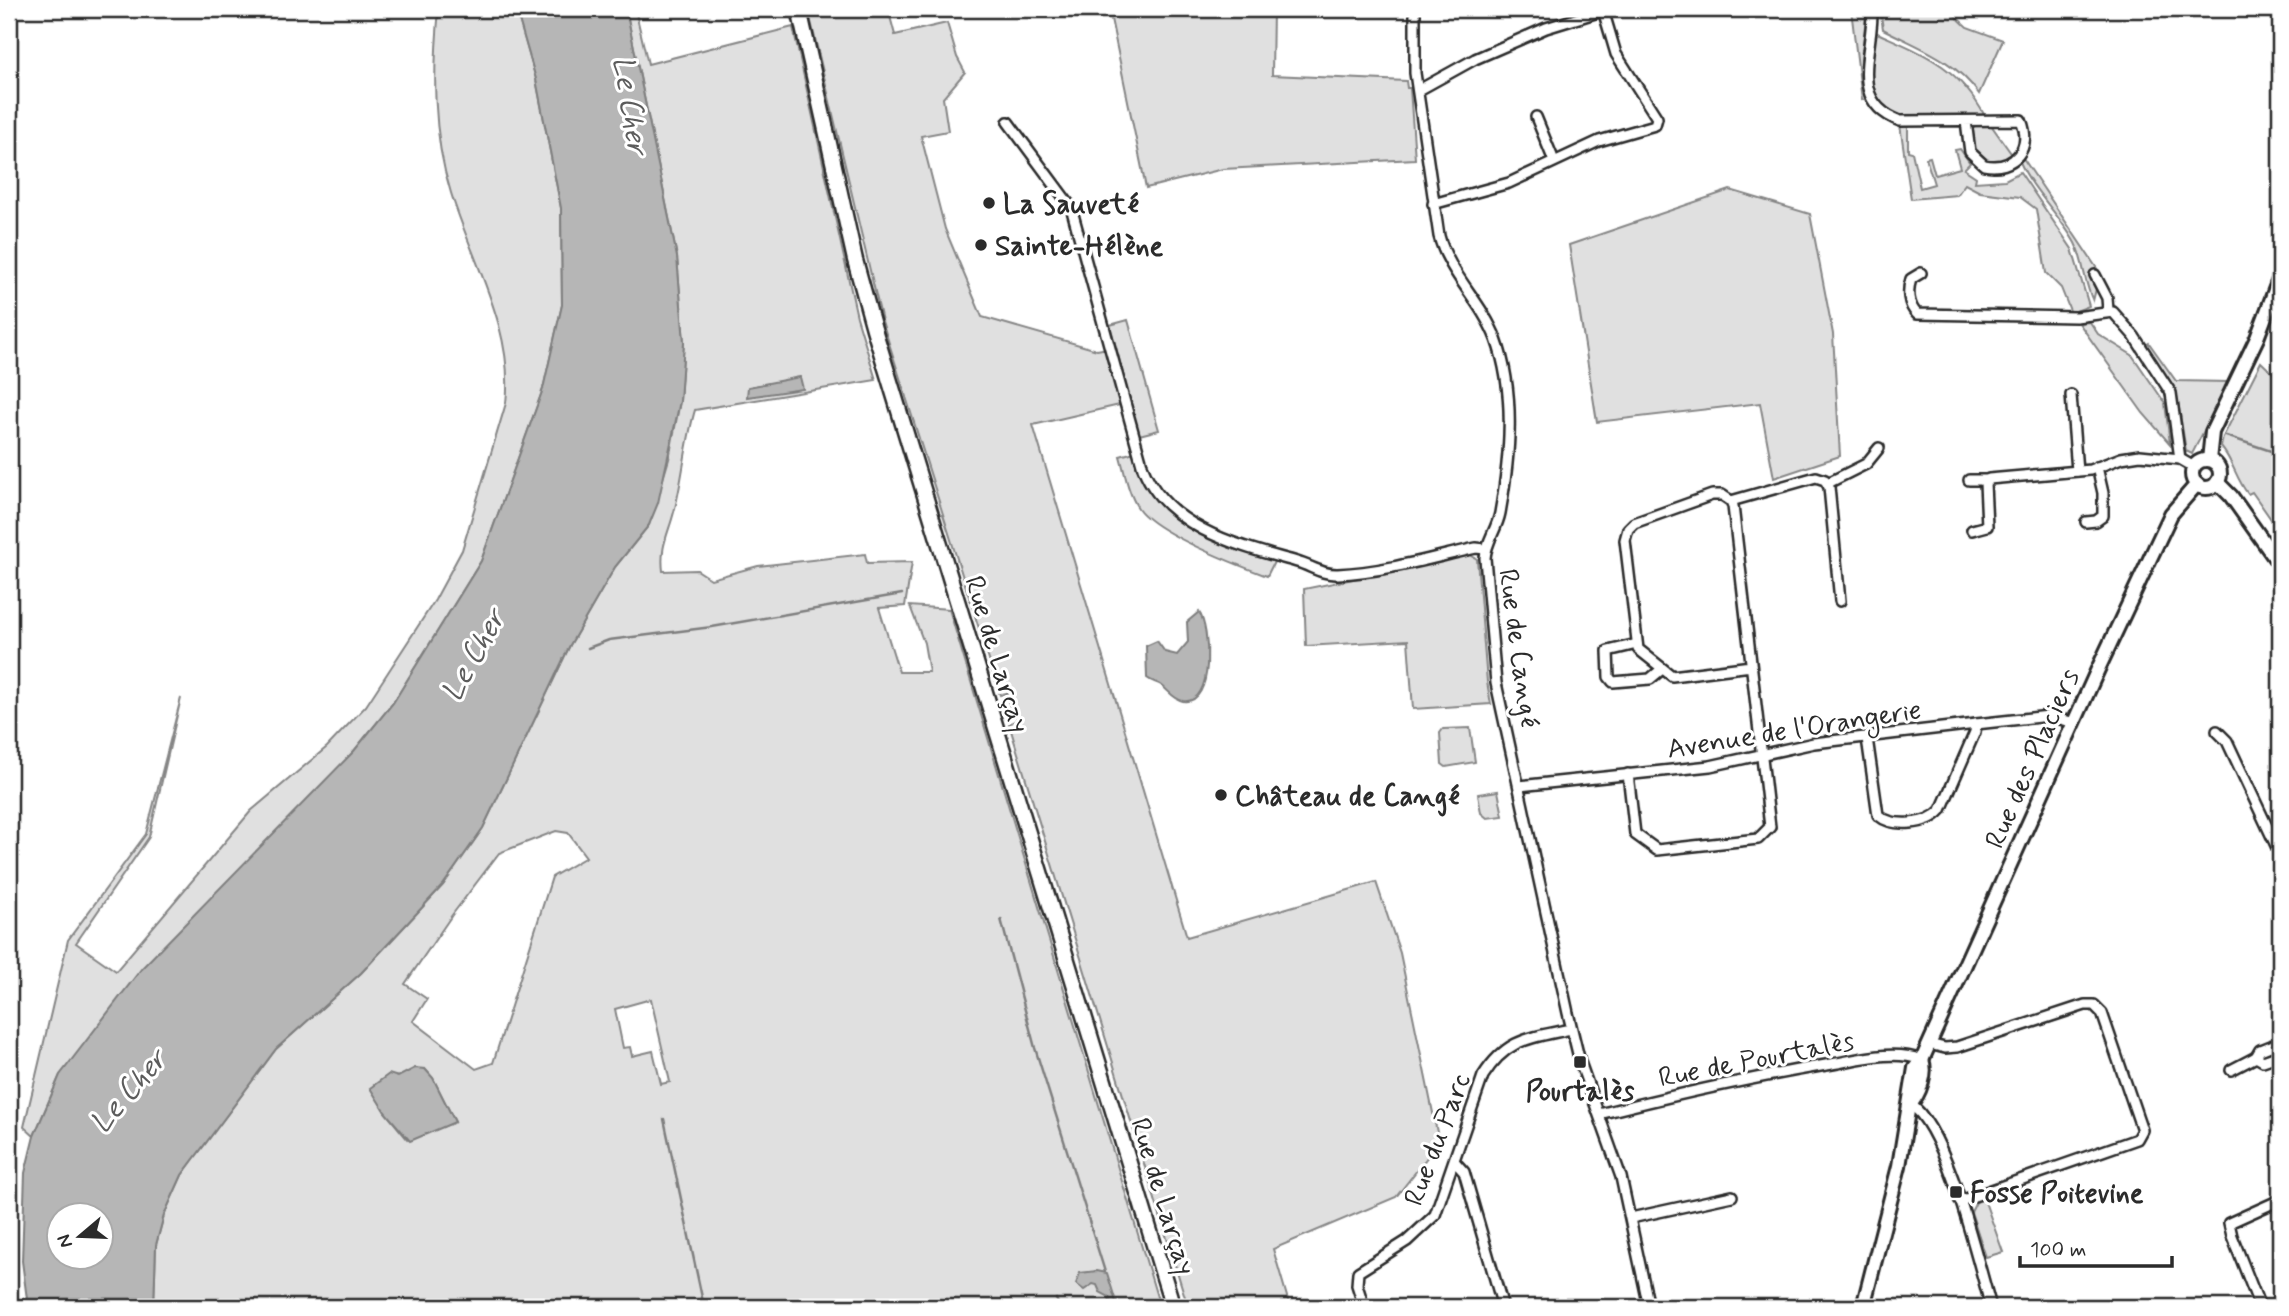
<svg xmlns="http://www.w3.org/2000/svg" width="2289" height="1316" font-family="Mynerve,sans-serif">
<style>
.green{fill:#e0e0e0;stroke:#868686;stroke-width:2;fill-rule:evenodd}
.water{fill:#b6b6b6;stroke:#7e7e7e;stroke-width:2;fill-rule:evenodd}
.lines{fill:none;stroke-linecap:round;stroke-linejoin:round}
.stream{stroke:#7e7e7e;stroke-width:2.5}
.street-casing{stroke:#2b2b2b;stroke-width:14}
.secondary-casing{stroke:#2b2b2b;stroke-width:18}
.primary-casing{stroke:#2b2b2b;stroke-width:19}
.street{stroke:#fff;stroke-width:9}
.secondary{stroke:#fff;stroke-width:12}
.primary{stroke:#fff;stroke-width:14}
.poi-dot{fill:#2b2b2b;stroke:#fff;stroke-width:2.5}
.labels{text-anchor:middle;stroke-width:6;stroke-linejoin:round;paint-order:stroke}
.poi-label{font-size:28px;font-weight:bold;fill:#2b2b2b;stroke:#fff;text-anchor:start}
.street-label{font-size:28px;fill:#2b2b2b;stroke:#fff}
.water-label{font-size:30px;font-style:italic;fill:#5c5c5c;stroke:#fff}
</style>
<rect width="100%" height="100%" fill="#fff"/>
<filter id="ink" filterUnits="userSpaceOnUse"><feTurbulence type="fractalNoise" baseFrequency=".0143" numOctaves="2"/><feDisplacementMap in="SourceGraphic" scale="14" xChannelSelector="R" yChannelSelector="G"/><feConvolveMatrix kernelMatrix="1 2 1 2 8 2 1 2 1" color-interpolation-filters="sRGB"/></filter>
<g filter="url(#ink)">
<g class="green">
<path d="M 439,9 L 516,9 L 536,79 L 561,208 L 562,305 L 543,389 L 481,561 L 393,703 L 354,751 L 60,1075 L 34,1136 L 24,1127 L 68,940 L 146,834 L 181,698 L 149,837 L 76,943 L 116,971 L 251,811 L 327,747 L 366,706 L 435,600 L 462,550 L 506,403 C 515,330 472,261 451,193 C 432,133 433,71 439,9 Z"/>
<path d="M 626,9 L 635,9 L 648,64 L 793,27 L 857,317 L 876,380 L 695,410 C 685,444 683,479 674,512 C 668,535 660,546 663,571 L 697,570 L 711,579 L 758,566 L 865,554 L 867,563 L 912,562 L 905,606 L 879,608 L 899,672 L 929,672 L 924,643 L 910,606 L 949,609 L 1160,1307 L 154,1307 L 156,1245 L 164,1215 L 182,1175 L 276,1049 L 361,973 L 443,885 L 483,828 L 570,645 L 615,567 L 649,525 L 669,459 L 680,401 L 684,342 L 677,257 ZM 556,831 L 568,833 L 586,857 L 552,877 L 493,1063 L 476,1069 L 413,1021 L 427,999 L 405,984 L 452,915 L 499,853 ZM 651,999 L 670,1082 L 661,1084 L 653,1051 L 632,1056 L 630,1047 L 623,1048 L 615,1009 ZM 425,1069 L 433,1078 L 455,1122 L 408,1140 L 385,1112 L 371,1088 L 389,1075 L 398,1077 Z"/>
<polygon points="808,9 888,9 895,35 947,23 957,57 965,72 943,98 948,131 921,136 945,229 982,317 1097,350 1108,348 1124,404 1033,425 1187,937 1376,882 1400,953 1439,1142 1396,1197 1273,1249 1290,1307 1188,1307 1009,724 1016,720 1016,713 1010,711 1007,693 1000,695 882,321"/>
<polygon points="1109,9 1273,9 1272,75 1406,81 1407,88 1410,88 1415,159 1223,169 1146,188"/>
<polygon points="1851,9 1867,9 1861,59 1867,99 1862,100"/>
<path d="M 1880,9 L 1948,9 L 1967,27 L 2003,40 L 1979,94 C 1954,59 1920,48 1883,29 Z"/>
<path d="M 1875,32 C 1924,54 1957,65 1985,116 L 1901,117 C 1865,102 1868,64 1875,32 Z"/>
<polygon points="1900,125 1908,126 1908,151 1912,152 1920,188 1934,184 1926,158 1930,157 1935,175 1960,168 1955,150 1960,149 1970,163 1964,169 1976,177 1975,182 2005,180 2020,172 2072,249 2089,306 2071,313 2061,288 2046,273 2036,209 2020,197 1980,192 1965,184 1957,195 1911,199"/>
<polygon points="1977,125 1991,125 2013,156 1991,164 1972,151 1971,129"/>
<path d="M 2023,158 L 2098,270 L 2092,276 L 2096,289 L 2093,301 C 2084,283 2084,261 2075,243 C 2059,214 2033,191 2020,162 Z"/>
<polygon points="1730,190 1810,214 1833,334 1840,456 1774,478 1760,403 1597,422 1569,245"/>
<polygon points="1128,320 1159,430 1139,435 1110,325"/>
<polygon points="2090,322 2098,334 2132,355 2165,403 2170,444 2143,413 2079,323"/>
<polygon points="2149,343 2176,381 2229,382 2192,454 2186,451 2177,396 2144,347"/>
<path d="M 2261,362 L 2280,380 L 2280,532 L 2252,492 L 2248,494 C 2236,479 2233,461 2221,447 L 2223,437 Z"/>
<path d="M 1138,451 L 1147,479 L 1175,512 L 1276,558 L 1267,576 C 1235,564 1156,534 1138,508 C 1128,493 1125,473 1120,456 Z"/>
<polygon points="1470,555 1477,559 1487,682 1491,704 1413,709 1408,640 1306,646 1304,589"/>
<polygon points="1470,728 1475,762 1446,767 1442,764 1440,733 1443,729"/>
<polygon points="1498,791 1503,816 1487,818 1481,813 1478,794"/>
<polygon points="1984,1199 2003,1252 1986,1257 1971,1212 1976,1202"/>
</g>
<g class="water">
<path d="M 516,9 L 626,9 L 677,257 L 684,342 L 680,401 L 658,503 L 649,525 L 615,567 L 570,645 L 483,828 L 443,885 L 361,973 L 276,1049 L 182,1175 L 164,1215 L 156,1245 L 154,1307 L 28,1307 L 22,1261 L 25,1173 L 34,1136 L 60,1075 L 142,968 L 354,751 L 393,703 L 481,561 L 543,389 L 562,305 L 561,208 L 536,79 ZM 60,1214 L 102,1214 L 102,1256 L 60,1256 Z"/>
<polygon points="800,377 803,389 747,397 748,387"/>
<path d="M 1199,612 C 1210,627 1215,706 1183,701 C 1173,699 1169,691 1161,685 C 1156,682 1152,682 1147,678 L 1146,646 L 1157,641 L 1165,652 L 1177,655 L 1188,642 L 1187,622 Z"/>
<polygon points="415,1068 425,1069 433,1078 455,1122 410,1141 385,1112 370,1088 389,1074 398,1077"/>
<polygon points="1097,1271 1107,1273 1117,1305 1110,1304 1109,1297 1100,1292 1097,1285 1093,1284 1084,1290 1076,1284 1080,1273"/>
</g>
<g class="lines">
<g class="stream">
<polyline points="2226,436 2280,454"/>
<polyline points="588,648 609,640 712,627 902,594"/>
<polyline points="1001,919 1035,1048 1105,1272"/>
<polyline points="664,1119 704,1307"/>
<polyline points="1056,1299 1060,1307"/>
</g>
<defs>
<g id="street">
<path d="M 1415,9 L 1415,73 L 1439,236 C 1449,274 1482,302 1496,339 C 1516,393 1510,457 1500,513 C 1497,529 1486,542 1485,558 L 1496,683 L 1568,1013 L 1580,1062 L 1621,1177 L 1649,1307"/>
<path d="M 1872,9 C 1874,50 1846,101 1900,121 L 2021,120 C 2033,148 2014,171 1984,165 L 1970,152 L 1966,121"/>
<polyline points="1419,90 1475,59 1546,28 1608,9"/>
<polyline points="1536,117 1554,161"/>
<path d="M 1008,122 L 1071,207 L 1143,468 C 1167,529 1240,546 1297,562 C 1311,566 1323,575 1338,574 C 1384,572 1431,558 1476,548 L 1485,549"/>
<polyline points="1433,204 1509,183 1599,141 1655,125 1657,118 1616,54 1603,10"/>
<path d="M 1921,273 L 1911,279 C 1907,291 1908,305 1917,314 L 2076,317 L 2113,312 L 2134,336 L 2171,393 L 2180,459"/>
<polyline points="2095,275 2107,298 2108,310"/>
<polyline points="2071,395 2077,471"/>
<polyline points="1969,480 1986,480"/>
<polyline points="1828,483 1866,464 1879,448"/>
<polyline points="1731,501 1816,477 1825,480 1829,487 1840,601"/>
<polyline points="2086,522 2096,521 2103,516 2103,493 2097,467"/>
<polyline points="1972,530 1987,526 1985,483 1989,479 2090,470 2121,458 2140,455 2180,459 2194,467"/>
<polyline points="1637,644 1608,651 1609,677 1613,682 1650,679 1662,669"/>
<polyline points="2217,731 2227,741 2280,854"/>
<path d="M 1867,738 L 1878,815 C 1893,828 1928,825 1941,810 L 1975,732 L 1976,724"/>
<polyline points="1628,774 1635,834 1657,850 1758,839 1770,827 1733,506 1731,501 1722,495 1712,495 1634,523 1628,529 1625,540 1638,649 1672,676 1751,666"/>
<polyline points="1519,786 1710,766 1814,743 1976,724 2049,716 2075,723"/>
<polyline points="2280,1042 2260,1050 2256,1057 2263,1061 2280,1055"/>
<polyline points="1929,1044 1945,1048 1957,1047 2085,1005 2094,1005 2102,1013 2142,1130 2137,1139 1960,1201"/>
<polyline points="2231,1070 2256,1057"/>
<path d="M 1910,1104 C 1947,1127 1978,1263 1991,1307"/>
<path d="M 1599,1114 C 1674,1095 1750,1078 1826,1065 C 1857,1060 1892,1049 1922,1060"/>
<polyline points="1455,1162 1464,1172 1503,1307"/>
<polyline points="1631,1218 1732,1196"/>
<path d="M 1364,1307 L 1357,1285 L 1358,1272 L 1407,1241 L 1435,1215 L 1483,1076 C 1507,1038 1530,1038 1571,1029"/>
<polyline points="2260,1307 2232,1236 2229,1223 2280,1200"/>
</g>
<g id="secondary">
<polyline points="2209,460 2212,432 2257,338 2280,277"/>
<circle cx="2206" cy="474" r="14"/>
<polyline points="2217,482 2231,496 2280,565"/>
<path d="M 1910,1104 C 1920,1094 1927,1072 1922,1060"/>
<polyline points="1863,1307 1899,1166 1915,1068 1922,1060 2099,667 2171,514 2197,484"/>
</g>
<polyline id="primary" points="799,9 855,260 874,329 1173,1307"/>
</defs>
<use href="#street" class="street-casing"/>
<use href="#secondary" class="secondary-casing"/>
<use href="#primary" class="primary-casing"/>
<use href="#street" class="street"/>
<use href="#secondary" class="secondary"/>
<use href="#primary" class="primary"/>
</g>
</g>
<g class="poi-dot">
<circle cx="989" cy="203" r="7"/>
<circle cx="981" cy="245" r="7"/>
<circle cx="1221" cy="795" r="7"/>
<rect x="1573" y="1055" width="14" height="14" rx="3.5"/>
<rect x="1949" y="1185" width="14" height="14" rx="3.5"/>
</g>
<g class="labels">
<g class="poi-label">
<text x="1003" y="213">La Sauveté</text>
<text x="995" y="255">Sainte-Hélène</text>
<text x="1235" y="805">Château de Cangé</text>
<text x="1580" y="1100" text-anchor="middle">Pourtalès</text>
<text x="1970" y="1202">Fosse Poitevine</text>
</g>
<g class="street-label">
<text transform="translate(1520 648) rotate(82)" y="10">Rue de Cangé</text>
<text transform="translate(998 654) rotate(73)" y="10">Rue de Larçay</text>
<text transform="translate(1794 728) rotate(-9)" y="10">Avenue de l'Orangerie</text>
<text transform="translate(2031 758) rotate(-66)" y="10">Rue des Placiers</text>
<text transform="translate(1756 1058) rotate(-11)" y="10">Rue de Pourtalès</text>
<text transform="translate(1436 1139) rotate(-69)" y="10">Rue du Parc</text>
<text transform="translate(1164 1196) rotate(73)" y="10">Rue de Larçay</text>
</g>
<g class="water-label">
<text transform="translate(631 105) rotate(81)" y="10">Le Cher</text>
<text transform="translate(473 655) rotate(-61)" y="10">Le Cher</text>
<text transform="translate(128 1091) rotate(-49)" y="10">Le Cher</text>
</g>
</g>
<rect width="2289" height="1316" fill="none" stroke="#fff" stroke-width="35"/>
<rect x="18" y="18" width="2254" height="1281" fill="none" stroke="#2b2b2b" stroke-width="2.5" filter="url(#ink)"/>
<g transform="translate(80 1236) rotate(251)"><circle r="33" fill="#ffffff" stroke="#aaaaaa" stroke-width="2"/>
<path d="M0-5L12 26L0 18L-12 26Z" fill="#2b2b2b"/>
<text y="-10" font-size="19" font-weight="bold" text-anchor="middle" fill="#2b2b2b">N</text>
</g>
<path d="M2020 1256v10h152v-10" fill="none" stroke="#2b2b2b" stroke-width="3.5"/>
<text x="2030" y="1256" font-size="21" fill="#2b2b2b" stroke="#ffffff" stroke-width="5" paint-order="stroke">100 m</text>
</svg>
